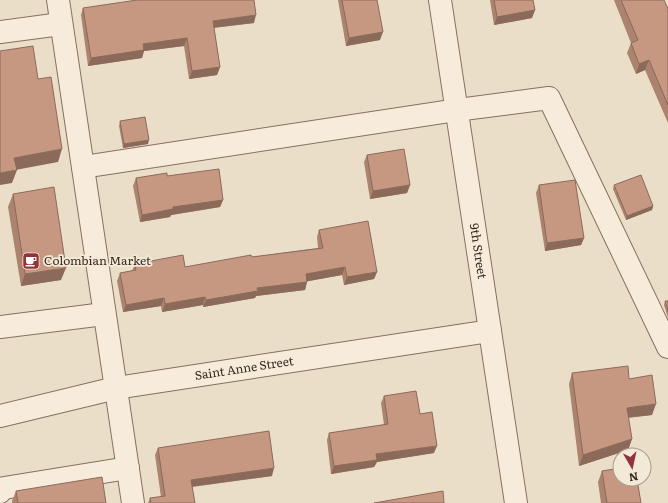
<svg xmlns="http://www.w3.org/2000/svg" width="668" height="503" font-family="Literata,serif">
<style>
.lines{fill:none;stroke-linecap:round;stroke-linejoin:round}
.minor-casing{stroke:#86705e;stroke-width:24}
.minor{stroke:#f7ecdb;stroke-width:22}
.wall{fill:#ab836f}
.shaded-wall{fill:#8b6a5a}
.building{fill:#c79881;stroke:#8b6a5a}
.labels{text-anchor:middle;stroke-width:3.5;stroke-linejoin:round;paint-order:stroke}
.street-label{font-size:12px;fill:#382a21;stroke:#f3e9d7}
.poi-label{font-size:12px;fill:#382a21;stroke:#f3e9d7;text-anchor:start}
</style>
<rect width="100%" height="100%" fill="#ebdec8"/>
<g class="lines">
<defs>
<g id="minor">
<polyline points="58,0 133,503"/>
<path id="s1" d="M 440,0 L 516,503"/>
<polyline points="0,32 61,24"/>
<polyline points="83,167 457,110 549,98 668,347"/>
<polyline points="0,327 104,314"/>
<path id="s2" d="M 0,416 L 116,388 L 490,331"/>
<polyline points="0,492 4,488 128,468"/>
</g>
</defs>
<use href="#minor" class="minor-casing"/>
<use href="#minor" class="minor"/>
</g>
<g class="wall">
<polygon points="338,0 377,0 380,40 346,46"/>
<polygon points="490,0 533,0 535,10 532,18 494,25"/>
<polygon points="614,0 664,0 668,9 668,123 645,70 636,74 627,53 631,43"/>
<polygon points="83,8 254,23 214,28 220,67 217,75 189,79 184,46 144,51 142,58 88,66 81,15"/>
<polygon points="120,121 148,144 123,148 119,126"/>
<polygon points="367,155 410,185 407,193 370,199 364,162"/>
<polygon points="167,176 223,200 220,207 171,215 170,217 140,222 133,186 136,178"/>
<polygon points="539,185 584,238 581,245 545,251 536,193"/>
<polygon points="614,185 653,206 652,210 626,220 613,189"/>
<polygon points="13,194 61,280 21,286 8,207"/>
<polygon points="319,230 377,272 374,279 344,285 342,275 307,281 305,290 256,296 255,298 203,307 203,305 162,312 161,306 123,312 117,281 120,273 132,271 135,264 185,267 252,257 318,248 317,237"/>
<polygon points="665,301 668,301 668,318 664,305"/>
<polygon points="572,373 629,379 652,415 628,418 632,439 628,450 579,466 569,384"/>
<polygon points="384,396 420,414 434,453 377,462 374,467 331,474 327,440 329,433 384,425 381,403"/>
<polygon points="158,448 272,476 192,487 195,503 148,503 150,498 161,497 155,455"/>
<polygon points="602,471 641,503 601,503 598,482"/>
<polygon points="16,491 106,503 12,503 12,501"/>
</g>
<g class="shaded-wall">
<polygon points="535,10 532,18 494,25 497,17"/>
<polygon points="256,15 254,23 210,28 213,21"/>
<polygon points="383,32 380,40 346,46 349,38"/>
<polygon points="187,38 184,46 144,51 142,58 88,66 91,58 143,44"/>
<polygon points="649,60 645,70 636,74 639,64"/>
<polygon points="220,67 217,75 189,79 192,71"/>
<polygon points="149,140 148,144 123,148 124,144"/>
<polygon points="62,149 58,162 10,171 14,158"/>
<polygon points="17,170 12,183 0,185 0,173"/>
<polygon points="410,185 407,193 370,199 373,191"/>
<polygon points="223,200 220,207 171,215 170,217 140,222 142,215 173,207"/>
<polygon points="653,206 652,210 626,220 627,216"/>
<polygon points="584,238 581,245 545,251 547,243"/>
<polygon points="345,267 342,275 304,282 306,274"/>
<polygon points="66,268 61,280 21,286 25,274"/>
<polygon points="377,272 374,279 344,285 347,277"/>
<polygon points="307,282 305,290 256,296 255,298 203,307 206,300 257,288"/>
<polygon points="205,297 203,305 162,312 165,304"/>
<polygon points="164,298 161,306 123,312 126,305"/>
<polygon points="656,404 652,415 623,418 627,408"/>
<polygon points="632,439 628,450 579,466 583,455"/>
<polygon points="437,446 434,453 377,462 374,467 331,474 334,466 376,454"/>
<polygon points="274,468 272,476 189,487 191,480"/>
</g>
<g class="building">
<polygon points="137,0 254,0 256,15 213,21 220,67 192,71 187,38 143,44 144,50 91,58 83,8"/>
<polygon points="342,0 377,0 383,32 349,38"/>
<polygon points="494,0 533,0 535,10 497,17"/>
<polygon points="621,0 664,0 668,9 668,105 649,60 639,64 631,43 638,40"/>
<polygon points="33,46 38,79 51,77 62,149 14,158 17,170 0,173 0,51"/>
<polygon points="145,117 149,140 124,144 120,121"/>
<polygon points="404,149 410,185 373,191 367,155"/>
<polygon points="219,169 223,200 173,207 173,209 142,215 136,178 167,173 167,176"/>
<polygon points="641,175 653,206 627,216 614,185"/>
<polygon points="575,180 584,238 547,243 539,185"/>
<polygon points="54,187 66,268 25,274 13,194"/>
<polygon points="368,221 377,272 347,277 345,267 306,274 307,282 257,288 258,291 206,300 205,297 165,304 164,298 126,305 120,273 136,270 135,264 183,255 185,267 251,255 252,257 323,248 319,230"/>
<polygon points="665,301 668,301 668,311"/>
<polygon points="628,366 629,379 652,375 656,404 627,408 632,439 583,455 572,373"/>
<polygon points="416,391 420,414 432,412 437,446 376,454 377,460 334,466 329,433 388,424 384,396"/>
<polygon points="269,431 274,468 191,480 195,503 151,503 150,498 165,496 158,448"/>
<polygon points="620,468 620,479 637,479 641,503 607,503 602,471"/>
<polygon points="102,477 106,503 18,503 16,491"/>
<polygon points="443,491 444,503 374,503"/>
</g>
<defs>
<symbol id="cafe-square" viewBox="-11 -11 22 22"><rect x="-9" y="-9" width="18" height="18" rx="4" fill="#91333b" stroke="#f3e9d7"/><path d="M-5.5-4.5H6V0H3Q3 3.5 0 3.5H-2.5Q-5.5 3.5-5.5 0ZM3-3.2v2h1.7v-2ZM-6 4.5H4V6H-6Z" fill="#fff"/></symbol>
</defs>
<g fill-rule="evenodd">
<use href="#cafe-square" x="21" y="251" width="20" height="20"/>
</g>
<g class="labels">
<g class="street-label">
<text dy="4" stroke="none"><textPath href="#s1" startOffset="254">9th Street</textPath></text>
<text dy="4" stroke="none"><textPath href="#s2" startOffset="249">Saint Anne Street</textPath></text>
</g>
<g class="poi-label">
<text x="44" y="265">Colombian Market</text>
</g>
</g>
<g transform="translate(632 467) rotate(171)"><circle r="19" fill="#f3e9d7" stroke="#a89d8e"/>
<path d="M0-3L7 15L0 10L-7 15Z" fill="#91333b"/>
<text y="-6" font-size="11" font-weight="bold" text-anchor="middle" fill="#382a21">N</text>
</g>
</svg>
